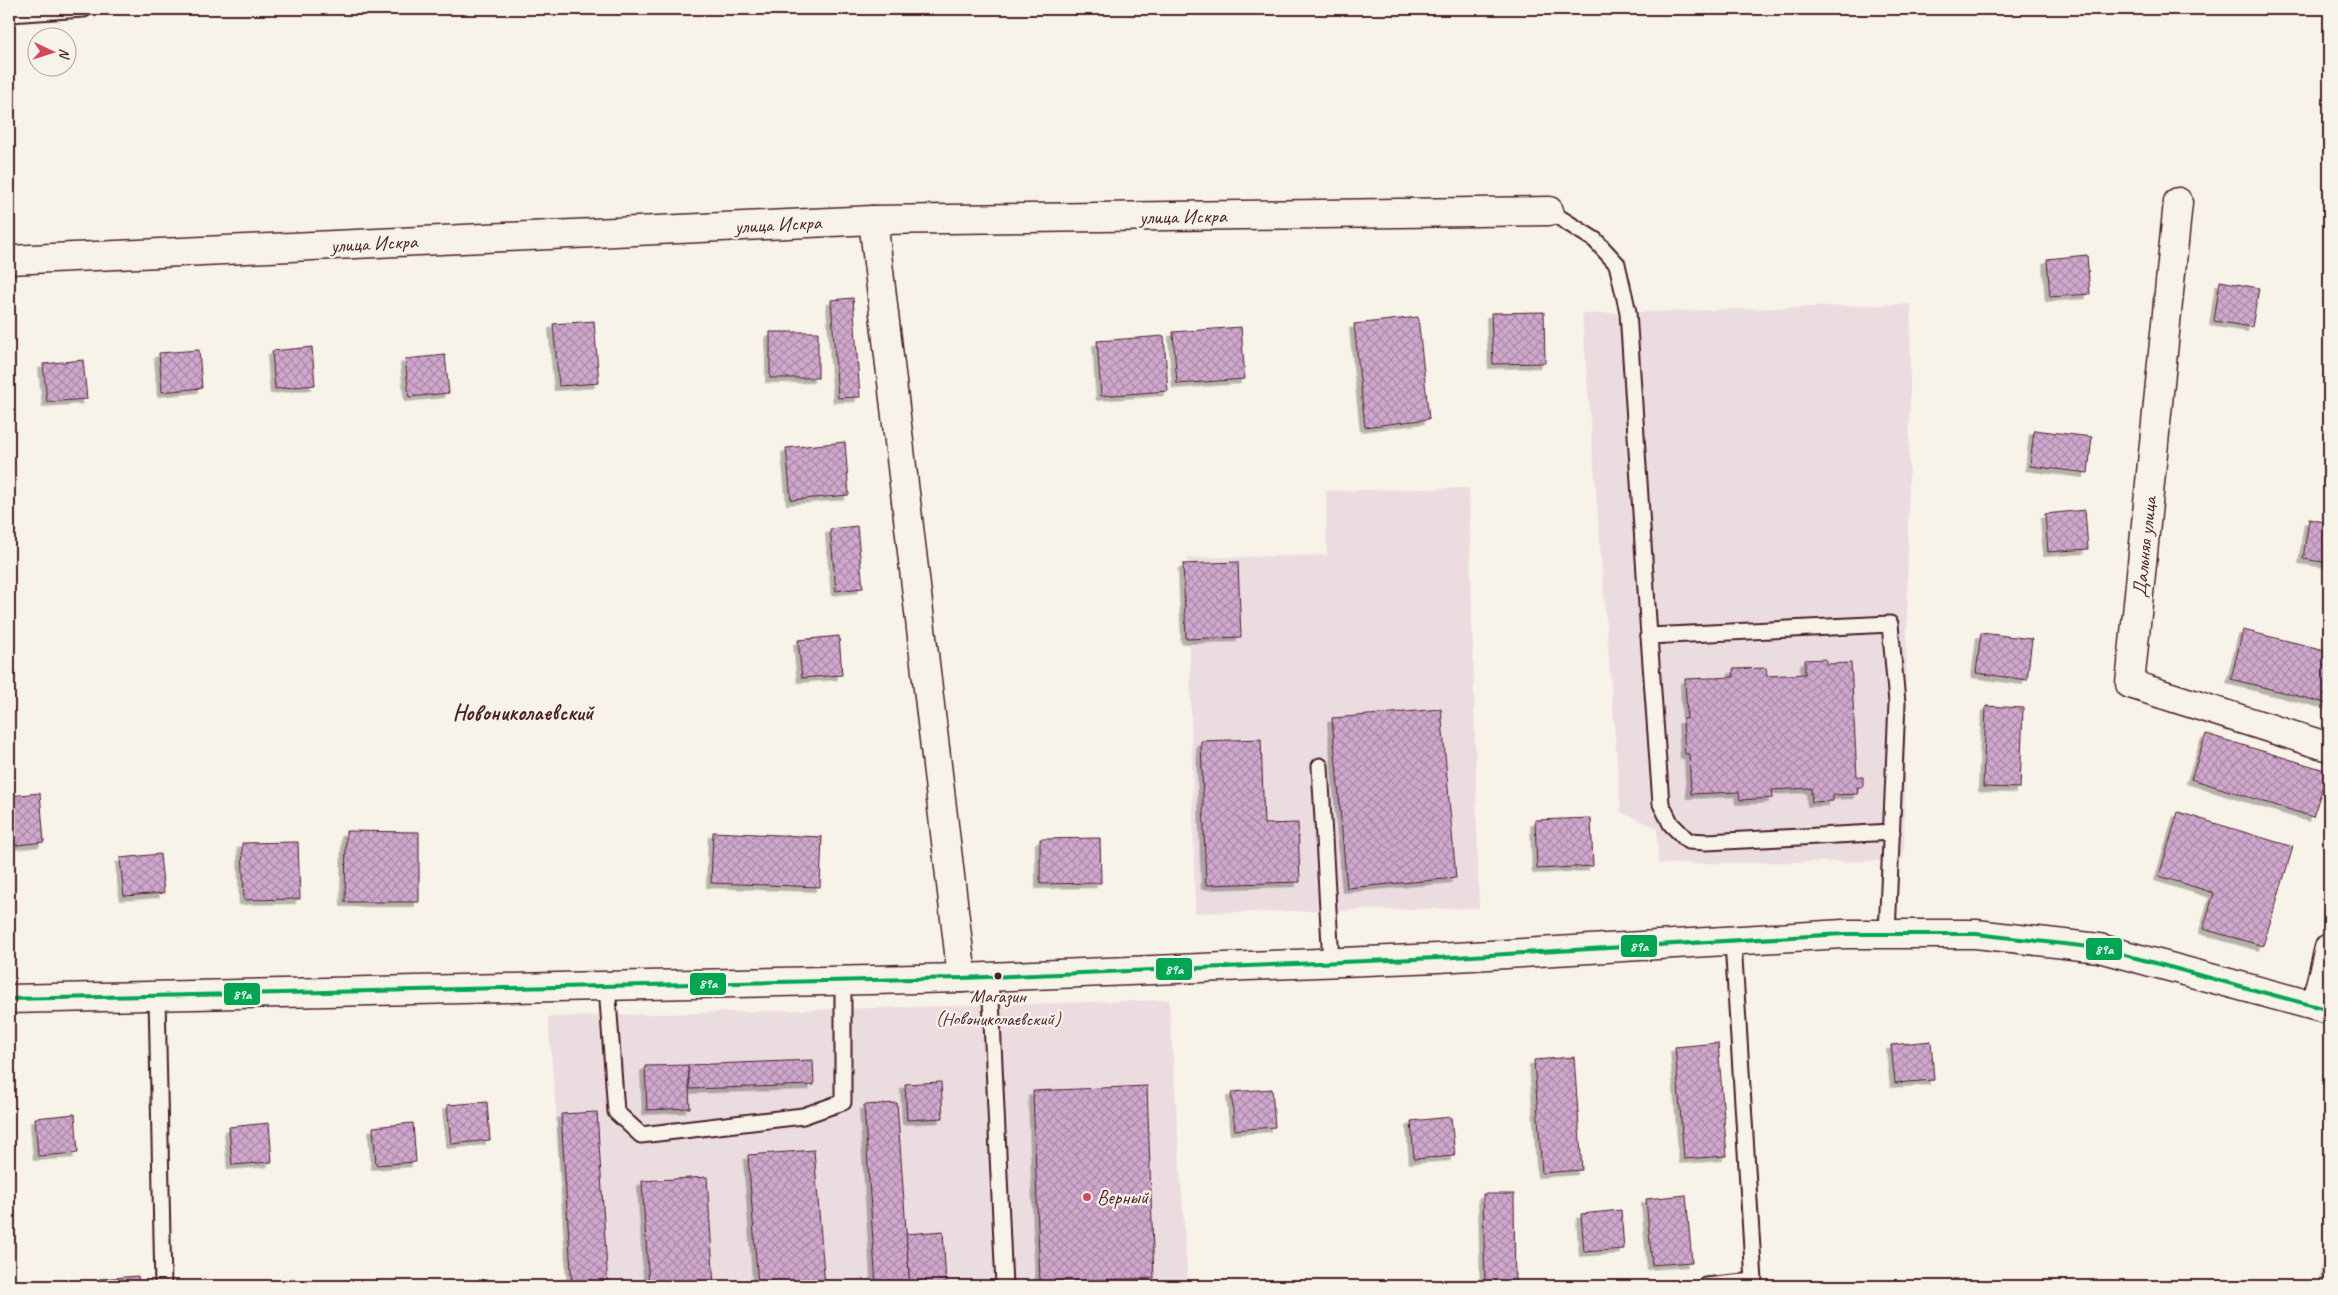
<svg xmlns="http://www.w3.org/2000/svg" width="2338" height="1295" font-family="Caveat,sans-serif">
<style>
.built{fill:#ebdce0}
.building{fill:url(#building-cross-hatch);stroke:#4a1f2b;filter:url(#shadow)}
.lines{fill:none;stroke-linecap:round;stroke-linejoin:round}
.service-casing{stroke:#4a1f2b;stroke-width:19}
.minor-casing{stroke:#4a1f2b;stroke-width:31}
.secondary-casing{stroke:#4a1f2b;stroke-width:31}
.service{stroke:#f7f3e8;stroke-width:15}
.minor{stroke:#f7f3e8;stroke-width:28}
.secondary{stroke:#f7f3e8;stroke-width:28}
.bus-1-casing{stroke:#f7f3e8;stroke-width:8}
.bus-1{stroke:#00a651;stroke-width:4}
.bus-dot{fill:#4a1f2b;stroke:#f7f3e8;stroke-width:2}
.poi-dot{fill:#d1495b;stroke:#f7f3e8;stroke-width:2}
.labels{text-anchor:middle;stroke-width:4.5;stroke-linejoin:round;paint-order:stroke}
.bus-label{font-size:19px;fill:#4a1f2b;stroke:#f7f3e8}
.street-label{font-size:20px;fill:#4a1f2b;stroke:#f7f3e8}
.poi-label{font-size:20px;fill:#4a1f2b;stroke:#f7f3e8;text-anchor:start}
.quarter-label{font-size:22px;font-weight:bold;fill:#4a1f2b;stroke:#f7f3e8}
.line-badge{stroke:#f7f3e8;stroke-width:2}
.badge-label{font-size:14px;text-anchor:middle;font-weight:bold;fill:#fff}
</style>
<defs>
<pattern id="building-cross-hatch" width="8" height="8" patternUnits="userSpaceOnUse" patternTransform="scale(1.25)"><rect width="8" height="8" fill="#d0a8ce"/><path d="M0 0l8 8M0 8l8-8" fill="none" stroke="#ab88a7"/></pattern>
<filter id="shadow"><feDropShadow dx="-4.5" dy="4.5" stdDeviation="0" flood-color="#0004"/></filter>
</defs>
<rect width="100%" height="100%" fill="#f7f3e8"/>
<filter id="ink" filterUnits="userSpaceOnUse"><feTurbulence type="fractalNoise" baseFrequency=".02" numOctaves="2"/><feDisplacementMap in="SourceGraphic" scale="10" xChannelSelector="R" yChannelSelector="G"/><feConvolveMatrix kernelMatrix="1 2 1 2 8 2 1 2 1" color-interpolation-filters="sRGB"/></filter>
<g filter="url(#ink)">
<g class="built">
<polygon points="1911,304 1904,858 1891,861 1658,864 1657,828 1621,812 1582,314"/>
<polygon points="1469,488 1479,908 1195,913 1188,558 1327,555 1326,491"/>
<polygon points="1169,1000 1188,1286 571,1286 548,1017"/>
</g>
<g class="building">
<polygon points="2087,255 2090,294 2050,297 2047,259"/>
<polygon points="2220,281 2259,288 2252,327 2214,321"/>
<polygon points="853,298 860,397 838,398 831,300"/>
<polygon points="1544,312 1545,363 1493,364 1491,313"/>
<polygon points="1418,317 1429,419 1365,427 1354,324"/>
<polygon points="594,321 599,383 559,386 553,324"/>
<polygon points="1241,327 1245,379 1177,384 1173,332"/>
<rect x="770" y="332" width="48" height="46"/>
<polygon points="1164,336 1168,391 1101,396 1097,341"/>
<polygon points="312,347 315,385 275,389 272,351"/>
<polygon points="199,350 202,388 162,392 159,353"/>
<polygon points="445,355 449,393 409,397 405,359"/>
<polygon points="83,360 87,399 47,402 43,364"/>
<polygon points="2034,430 2092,437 2088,473 2030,466"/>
<polygon points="845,442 849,495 791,500 786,448"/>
<polygon points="2085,510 2088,549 2048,552 2045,514"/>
<polygon points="2309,519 2329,523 2329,563 2303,559"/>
<polygon points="857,526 863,588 836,591 830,529"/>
<polygon points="1238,562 1241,637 1186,639 1183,564"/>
<polygon points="2243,630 2329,651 2329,704 2231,679"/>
<polygon points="1981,633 2032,639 2027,680 1976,673"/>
<polygon points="839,636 842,675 802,678 798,640"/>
<polygon points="1826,659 1826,664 1851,663 1857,777 1863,777 1863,787 1857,787 1858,794 1833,795 1833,801 1812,802 1811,788 1772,790 1773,798 1740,800 1739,792 1691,794 1689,754 1685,754 1683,719 1687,719 1685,679 1734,677 1733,669 1766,668 1767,676 1805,674 1805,660"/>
<polygon points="1986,706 2023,708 2020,788 1983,787"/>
<polygon points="1441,709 1456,878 1347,888 1332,718"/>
<polygon points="2206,734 2328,771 2313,817 2191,779"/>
<polygon points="1261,739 1264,824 1298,823 1300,882 1206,885 1201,741"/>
<polygon points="40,793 44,842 9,846 9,796"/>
<polygon points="2178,812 2293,847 2263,946 2203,929 2214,893 2159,876"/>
<polygon points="1591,818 1593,866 1537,869 1535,820"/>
<polygon points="346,831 419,832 419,902 345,902"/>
<polygon points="713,832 822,837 820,887 711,883"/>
<polygon points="1100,838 1101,883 1040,884 1040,839"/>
<polygon points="298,842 300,899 244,900 242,843"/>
<polygon points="160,854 164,893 124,896 120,858"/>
<polygon points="1931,1041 1934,1080 1895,1083 1891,1045"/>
<polygon points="1718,1043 1727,1156 1684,1159 1675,1047"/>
<polygon points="1574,1057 1582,1170 1542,1173 1534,1060"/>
<polygon points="813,1060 814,1085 690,1089 688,1065"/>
<polygon points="688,1065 690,1108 647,1110 645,1066"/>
<polygon points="941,1082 943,1118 907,1120 905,1084"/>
<polygon points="1147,1086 1154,1278 1040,1282 1033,1091"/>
<polygon points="1272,1089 1275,1127 1235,1130 1231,1092"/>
<polygon points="487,1102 490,1140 451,1144 447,1105"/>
<polygon points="897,1103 910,1286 876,1286 864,1105"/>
<polygon points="597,1112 608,1286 572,1286 561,1114"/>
<polygon points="75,1114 78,1153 38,1156 35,1118"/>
<polygon points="1451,1117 1455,1156 1414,1159 1411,1121"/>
<polygon points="269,1123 272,1162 232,1165 229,1127"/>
<polygon points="413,1123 416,1162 376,1165 373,1127"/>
<polygon points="814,1150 825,1286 758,1286 748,1155"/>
<polygon points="707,1177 714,1286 649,1286 642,1181"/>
<polygon points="1483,1194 1514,1194 1515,1286 1485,1286"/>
<polygon points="1686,1195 1692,1262 1652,1265 1646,1199"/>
<polygon points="1621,1210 1624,1249 1584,1252 1581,1214"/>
<polygon points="2329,1227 2329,1286 2324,1286"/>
<polygon points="943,1231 946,1284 910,1286 906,1234"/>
<polygon points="138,1276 139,1286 99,1286 99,1279"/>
</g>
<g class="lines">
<defs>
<g id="service">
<polyline points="9,14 84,9"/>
<polyline points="1549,211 1595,240 1617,264 1628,312 1649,636"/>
<polyline points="1320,766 1331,963"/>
<polyline points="1887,934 1897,703 1890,624 1649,636 1661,804 1671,824 1688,841 1707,842 1892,832"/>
<polyline points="990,977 1004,1286"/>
<polyline points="607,986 616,1112 641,1135 803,1116 843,1102 843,981"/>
<polyline points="157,996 163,1286"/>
<polyline points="1705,1286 1754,1281 1733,942"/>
</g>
<g id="minor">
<polyline points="2178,202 2130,684 2329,747"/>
<polyline points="873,220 962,978"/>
<polyline points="9,260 873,220 1549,211"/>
<polyline points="2315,1006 2329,948"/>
</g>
<polyline id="secondary" points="9,999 962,978 1438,958 1843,934 1976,934 2099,948 2329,1010"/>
</defs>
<use href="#service" class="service-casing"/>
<use href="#minor" class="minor-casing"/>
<use href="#secondary" class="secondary-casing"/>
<use href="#service" class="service"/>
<use href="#minor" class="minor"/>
<use href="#secondary" class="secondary"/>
<defs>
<polyline id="bus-1" points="9,999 962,978 1438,958 1843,934 1976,934 2099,948 2329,1010"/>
</defs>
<use href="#bus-1" class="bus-1-casing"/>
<use href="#bus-1" class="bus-1"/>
</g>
</g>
<circle class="bus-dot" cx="998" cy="976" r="4.5"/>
<circle class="poi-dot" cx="1087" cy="1197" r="5"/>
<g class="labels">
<g class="bus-label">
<text x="998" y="1002">Магазин<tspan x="998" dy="23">(Новониколаевский)</tspan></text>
</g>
<g class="street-label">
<text transform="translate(1183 216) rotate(-1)" y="7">улица Искра</text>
<text transform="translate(778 224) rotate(-3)" y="7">улица Искра</text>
<text transform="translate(374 243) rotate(-3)" y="7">улица Искра</text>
<text transform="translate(2144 547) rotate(-84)" y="7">Дальняя улица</text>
</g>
<g class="poi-label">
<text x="1097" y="1204">Верный</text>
</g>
<g class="quarter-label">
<text x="523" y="720">Новониколаевский</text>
</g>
</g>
<g class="line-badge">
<rect x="1620" y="934" width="38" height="24" rx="5" fill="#00a651"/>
<rect x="2085" y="937" width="38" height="24" rx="5" fill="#00a651"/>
<rect x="1155" y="957" width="38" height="24" rx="5" fill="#00a651"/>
<rect x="689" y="972" width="38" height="24" rx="5" fill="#00a651"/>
<rect x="223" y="982" width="38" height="24" rx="5" fill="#00a651"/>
</g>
<g class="badge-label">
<text x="1639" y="951">89a</text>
<text x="2104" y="954">89a</text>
<text x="1174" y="974">89a</text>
<text x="708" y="988">89a</text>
<text x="242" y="999">89a</text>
</g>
<rect width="2338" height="1295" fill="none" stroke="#f7f3e8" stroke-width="30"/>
<rect x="15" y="15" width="2308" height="1265" fill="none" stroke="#4a1f2b" stroke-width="2" filter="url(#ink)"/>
<g transform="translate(52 52) rotate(94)"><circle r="24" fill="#f7f3e8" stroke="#b29e9c"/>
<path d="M0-4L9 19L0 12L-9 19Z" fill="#d1495b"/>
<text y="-8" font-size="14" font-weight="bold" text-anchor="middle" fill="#4a1f2b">N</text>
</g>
</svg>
